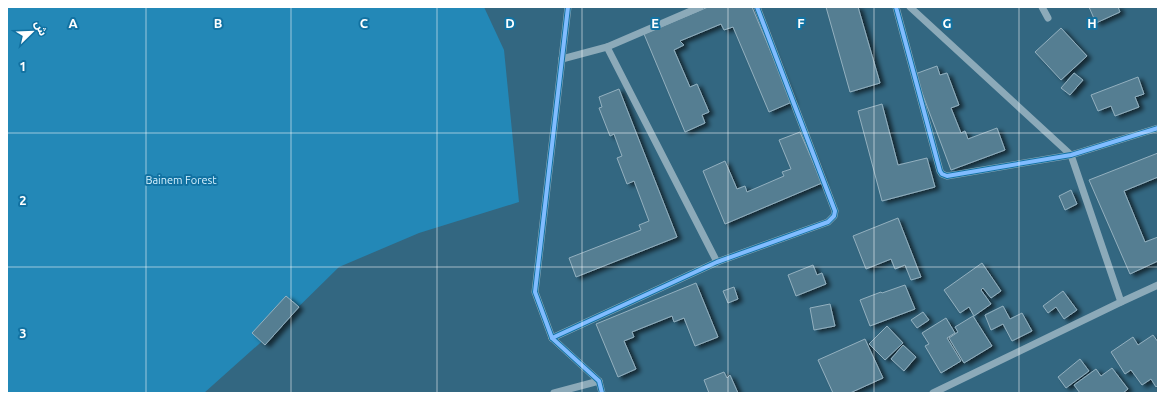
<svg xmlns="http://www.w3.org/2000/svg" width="1165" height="400" font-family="Ubuntu,'Noto Sans Arabic',sans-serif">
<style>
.green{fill:#2388b7}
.building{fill:#557e92;stroke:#93b0bf;filter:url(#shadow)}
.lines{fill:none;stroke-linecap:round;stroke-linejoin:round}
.minor{stroke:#8caab9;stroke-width:7}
.cycleway-casing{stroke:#1272a2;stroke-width:6}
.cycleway{stroke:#80bcff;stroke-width:4}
.grid{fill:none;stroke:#fff;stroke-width:1;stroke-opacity:0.55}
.labels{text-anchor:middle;stroke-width:4;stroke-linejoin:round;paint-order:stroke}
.park-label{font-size:11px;fill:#d5f1fe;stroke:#1272a2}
.grid-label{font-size:13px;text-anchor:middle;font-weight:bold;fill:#fff;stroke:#1272a2;stroke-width:4;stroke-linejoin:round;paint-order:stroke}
</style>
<defs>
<filter id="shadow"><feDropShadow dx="4.5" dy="2.5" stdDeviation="2" flood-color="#0009"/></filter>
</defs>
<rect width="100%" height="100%" fill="#336781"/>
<polygon class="green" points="7,7 484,7 504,50 519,202 419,233 339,267 278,327 204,393 7,393"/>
<g class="building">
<polygon points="708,7 752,7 792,102 769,112 733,27 724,30 721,24 680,41 684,45 674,50 690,87 697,84 709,112 702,115 705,123 685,132 644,34"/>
<polygon points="826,7 858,7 880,83 850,92"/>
<polygon points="1089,7 1118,7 1120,12 1096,23"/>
<polygon points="1061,28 1087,56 1061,80 1035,52"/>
<polygon points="937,66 940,75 947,73 959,105 951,108 961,133 965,131 968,139 997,128 1005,150 951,170 915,74"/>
<polygon points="1074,73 1083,80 1070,95 1061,88"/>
<polygon points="1138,77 1144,94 1135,97 1139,107 1115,116 1111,106 1098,111 1091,95"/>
<polygon points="619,89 677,237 576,277 569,258 641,230 639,225 649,221 634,181 627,184 617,158 622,156 614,134 610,136 599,108 602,107 599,97"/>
<polygon points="882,104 898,165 927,158 935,187 882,201 858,111"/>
<polygon points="800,132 822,183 725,224 703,171 725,161 737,189 745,186 747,192 784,176 782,172 791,169 779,140"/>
<polygon points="1158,153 1158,177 1124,191 1145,242 1158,237 1158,261 1130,274 1089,180"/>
<polygon points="1071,190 1077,204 1065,210 1059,196"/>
<polygon points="898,218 921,277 911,280 905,265 895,269 891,259 866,269 853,236"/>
<polygon points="982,263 1001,291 991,298 983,288 981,290 991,304 974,316 969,307 960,313 944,290"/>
<polygon points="813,265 817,275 822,273 826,284 796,296 788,275"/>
<polygon points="696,283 718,337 695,346 684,318 674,322 672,316 632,332 634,337 624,341 636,369 618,377 596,324"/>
<polygon points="905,285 915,309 870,326 860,300 881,292 882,293"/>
<polygon points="734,287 738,299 728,303 723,291"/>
<polygon points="1063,291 1077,310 1064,319 1056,307 1048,313 1043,306"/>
<polygon points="286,296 299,307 265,345 252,333"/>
<polygon points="830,304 835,326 814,330 810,308"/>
<polygon points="1003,306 1010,319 1022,313 1032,331 1012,341 1003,324 991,330 985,315"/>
<polygon points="923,312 929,320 917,328 911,320"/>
<polygon points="973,316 992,346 964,363 949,338 958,332 955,327"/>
<polygon points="946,318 955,333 947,338 961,361 941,373 925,346 929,344 922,333"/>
<polygon points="887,326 903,343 885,360 869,344"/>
<polygon points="1153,335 1158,342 1158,385 1156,387 1151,379 1142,385 1131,370 1125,374 1111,352 1133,337 1138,345"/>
<polygon points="865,339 883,378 850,393 833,393 818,360"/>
<polygon points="903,345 916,357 904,371 891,359"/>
<polygon points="1080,359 1089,371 1066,388 1058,377"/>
<polygon points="1112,368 1128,389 1123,393 1080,393 1074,385 1096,369 1101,376"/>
<polygon points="724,372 727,378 730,375 738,393 709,393 704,380"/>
</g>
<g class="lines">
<g class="minor">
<polyline points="568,7 535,292 552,338 599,381 602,393"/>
<polyline points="896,7 940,171 942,174 947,176 1071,155 1158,128"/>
<polyline points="910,7 1071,155 1121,302"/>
<polyline points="1042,7 1048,18"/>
<polyline points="607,47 717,262"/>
<polyline points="562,59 607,47 700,7"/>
<polyline points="552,338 717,262 828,222 834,216 835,211 757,7"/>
<polyline points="554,393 599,381"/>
<polyline points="933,393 1121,302 1158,285"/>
</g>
<defs>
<g id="cycleway">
<polyline points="568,7 535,292 552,338 599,381 602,393"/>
<polyline points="896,7 940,171 942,174 947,176 1071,155 1158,128"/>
<polyline points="552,338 717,262 828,222 834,216 835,211 757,7"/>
</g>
</defs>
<use href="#cycleway" class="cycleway-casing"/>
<use href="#cycleway" class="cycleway"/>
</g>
<path class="grid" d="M 146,7 L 146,393M 291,7 L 291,393M 437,7 L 437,393M 582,7 L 582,393M 728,7 L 728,393M 874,7 L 874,393M 1019,7 L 1019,393M 7,133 L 1158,133M 7,267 L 1158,267"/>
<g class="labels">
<g class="park-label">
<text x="181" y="184">Bainem Forest</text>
</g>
</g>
<g class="grid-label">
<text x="73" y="28">A</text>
<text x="218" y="28">B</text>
<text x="364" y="28">C</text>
<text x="510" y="28">D</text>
<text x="655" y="28">E</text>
<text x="801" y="28">F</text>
<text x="947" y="28">G</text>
<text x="1092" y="28">H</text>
<text x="23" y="71">1</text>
<text x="23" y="205">2</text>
<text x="23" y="338">3</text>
</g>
<rect width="1165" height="400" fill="none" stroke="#ffffff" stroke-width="16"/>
<g transform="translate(32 32) rotate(67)" stroke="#1272a2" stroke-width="3" paint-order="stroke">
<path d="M0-3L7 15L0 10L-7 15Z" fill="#ffffff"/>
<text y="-6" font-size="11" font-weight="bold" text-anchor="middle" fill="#ffffff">ش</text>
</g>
</svg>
